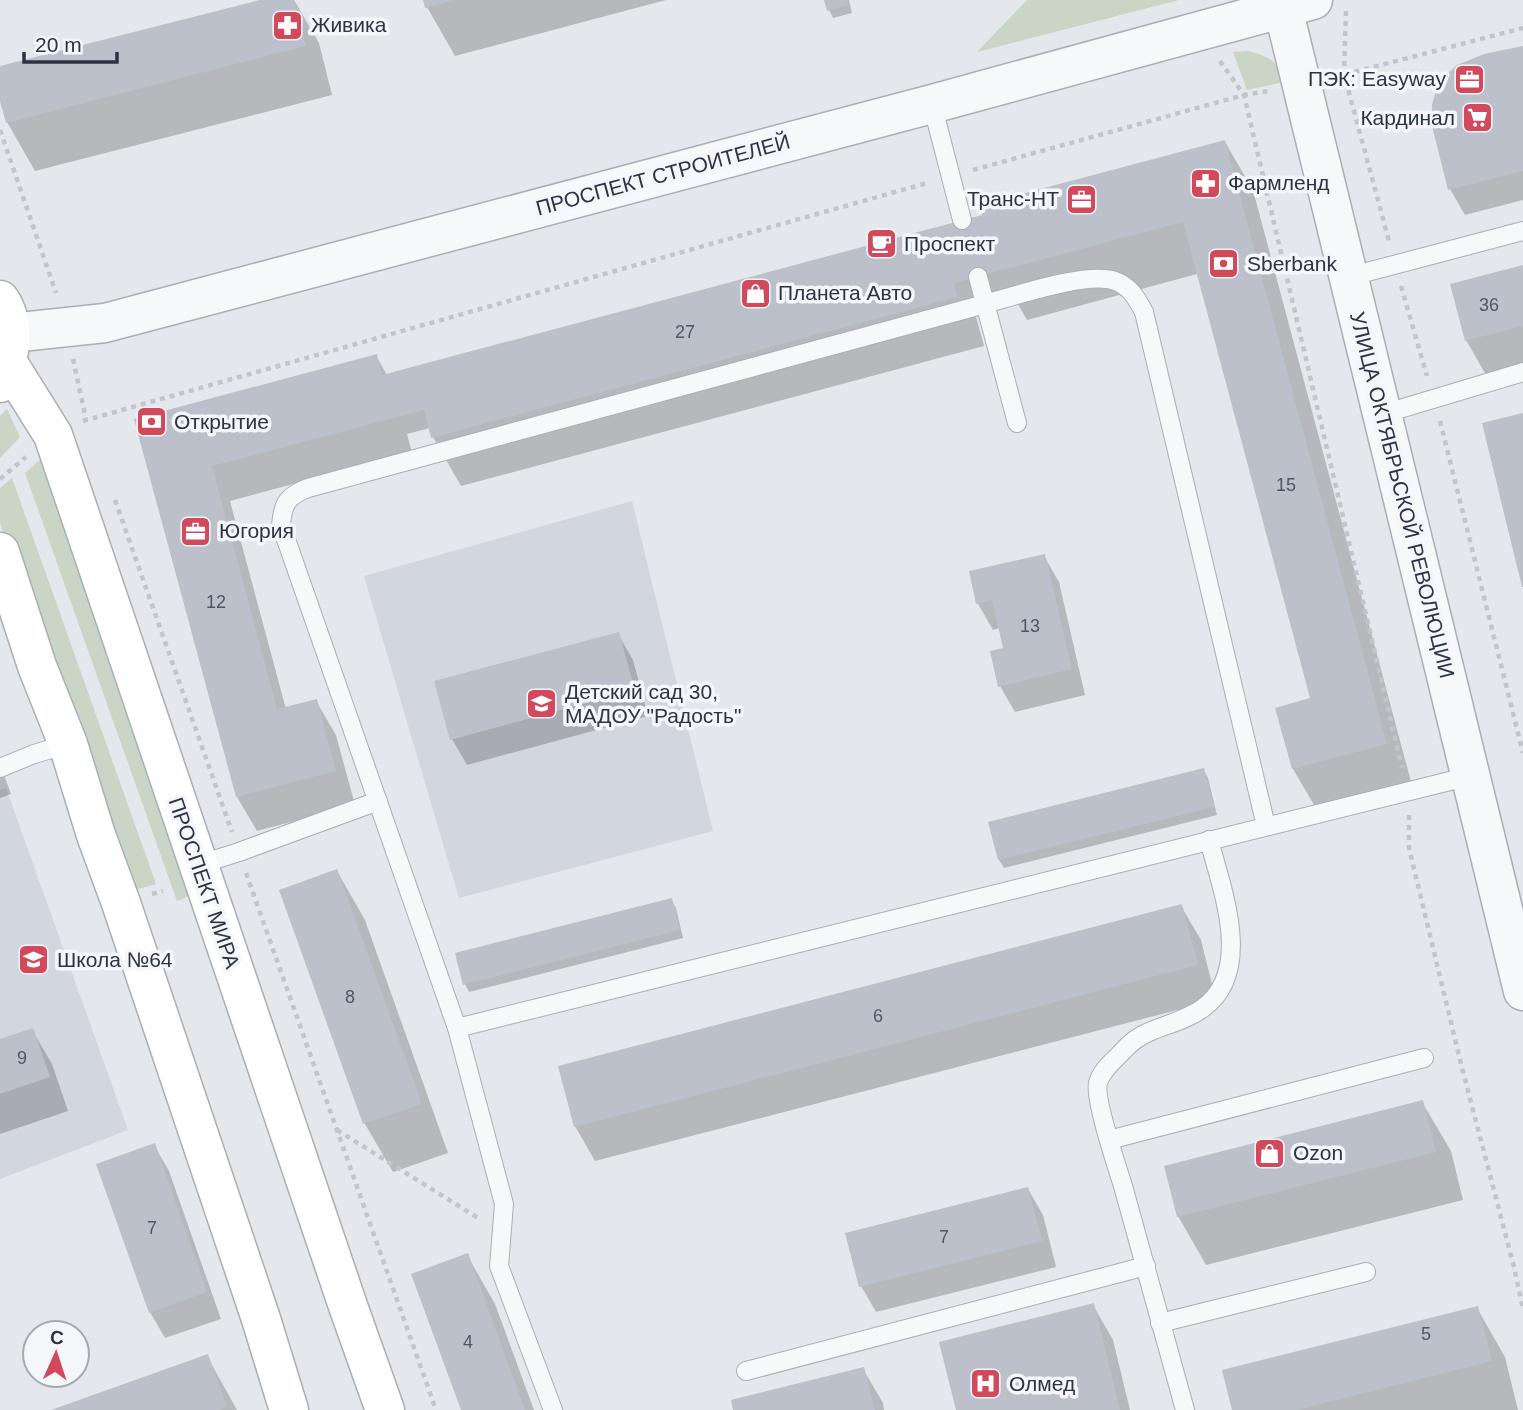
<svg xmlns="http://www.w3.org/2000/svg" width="1523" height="1410" font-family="Helvetica,sans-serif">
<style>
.built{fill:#d2d6de}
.green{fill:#c9d6c5}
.shadow{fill:#0003}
.building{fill:#bbc0ca}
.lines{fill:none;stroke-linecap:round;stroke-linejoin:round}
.service-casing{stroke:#a9aeb7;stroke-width:20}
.tertiary-casing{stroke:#a9aeb7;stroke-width:41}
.secondary-casing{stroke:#a9aeb7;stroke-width:41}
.path{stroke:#c2c5cb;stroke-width:4.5;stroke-dasharray:5 5;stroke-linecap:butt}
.service{stroke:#f7f8fa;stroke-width:18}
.tertiary{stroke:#f7f8fa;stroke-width:38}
.secondary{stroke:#fff;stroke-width:38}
.labels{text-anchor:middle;stroke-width:7;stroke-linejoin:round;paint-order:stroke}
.number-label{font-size:18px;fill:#4f5766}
.poi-label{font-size:21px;fill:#2b3445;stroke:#f4f6f9;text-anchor:start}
.street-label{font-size:21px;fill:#2b3445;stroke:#f4f6f9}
</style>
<rect width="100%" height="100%" fill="#e4e7ec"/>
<g class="built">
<polygon points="632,501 713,831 459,898 364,576"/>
<polygon points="6,788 128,1130 0,1179 0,790"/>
</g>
<g class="green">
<polygon points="1027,0 1179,0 977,52"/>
<path d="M 1248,51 C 1270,57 1277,60 1284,82 L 1247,90 L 1233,52 Z"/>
<polygon points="7,409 20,437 0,458 0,416"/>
<polygon points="42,458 199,892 177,901 25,473"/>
<polygon points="12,478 156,884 131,891 0,523 0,488"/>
</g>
<g class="shadow">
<polygon points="268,0 294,0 319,43 332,95 35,171 7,122 0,94 0,68"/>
<polygon points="425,0 666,0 455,56 427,7"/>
<polygon points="826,0 849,0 852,13 833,18 829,10"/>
<polygon points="1523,48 1523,200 1465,215 1450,189"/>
<polygon points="1225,142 1253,190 1414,793 1321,817 1293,769 1277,709 1312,700 1199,274 1197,274 1027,320 1009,288 971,298 984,346 461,486 433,437 430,428 407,434 412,452 230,501 286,709 316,701 336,735 355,805 257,831 237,797 137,420 376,356 387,375 984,216"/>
<polygon points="1523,266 1523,381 1494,389 1466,340"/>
<polygon points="1044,556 1059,582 1085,695 1015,712 1000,686 1005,650 1000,628 993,630 978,604 971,573"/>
<polygon points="618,634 633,660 648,716 467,765 452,739"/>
<polygon points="0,764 11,794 0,798"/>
<polygon points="1203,770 1208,778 1217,815 1004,868 999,860 990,823"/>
<polygon points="337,871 365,920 448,1153 393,1172 365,1124 281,891"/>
<polygon points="671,900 676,908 683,938 469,992 465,984"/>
<polygon points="1181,906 1201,940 1216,1000 595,1161 575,1126"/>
<polygon points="32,1030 52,1064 68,1111 0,1134 0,1041"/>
<polygon points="1422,1102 1451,1151 1463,1200 1206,1265 1178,1216"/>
<polygon points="154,1145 169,1171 221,1319 165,1338 150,1312"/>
<polygon points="1028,1189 1043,1215 1056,1267 876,1312 861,1286"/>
<polygon points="467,1255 495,1304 534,1410 463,1410"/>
<polygon points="1093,1305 1113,1340 1130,1410 958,1410"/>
<polygon points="1477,1308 1505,1357 1518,1410 1234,1410"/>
<polygon points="207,1356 237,1410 55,1410"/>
<polygon points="863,1369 883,1403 884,1410 735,1410"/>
</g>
<g class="building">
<polygon points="260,0 294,0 306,46 6,123 0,101 0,66"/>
<polygon points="423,0 451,0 451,1 425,8"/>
<polygon points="824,0 847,0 849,5 827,11"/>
<polygon points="1523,46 1523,171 1448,190 1433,130 1432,105 1438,82 1457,65 1484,54"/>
<polygon points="1225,140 1387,744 1292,769 1275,708 1310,698 1183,222 954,283 957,297 431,438 424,410 212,466 277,709 317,699 336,771 236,797 134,419 377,354 382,375 982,215 980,205"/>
<polygon points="1523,265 1523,326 1465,341 1450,284"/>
<polygon points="1523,413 1523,587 1522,587 1482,423"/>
<polygon points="1045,554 1072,669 998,687 990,651 1003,648 992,600 976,604 969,571"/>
<polygon points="619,632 635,690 450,740 434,681"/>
<polygon points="1204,768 1214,807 998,860 988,822"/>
<polygon points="337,869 422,1104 363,1124 279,890"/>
<polygon points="672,898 680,930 463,985 455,953"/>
<polygon points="1182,904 1198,965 574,1127 558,1066"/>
<polygon points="33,1028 50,1077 0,1094 0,1039"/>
<polygon points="1423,1100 1436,1152 1177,1217 1164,1166"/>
<polygon points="155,1143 207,1292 149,1313 96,1164"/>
<polygon points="1028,1187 1042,1241 859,1287 845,1233"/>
<polygon points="468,1253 525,1410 461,1410 411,1274"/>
<polygon points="1094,1303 1120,1410 956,1410 939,1342"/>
<polygon points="1478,1306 1492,1361 1296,1410 1232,1410 1222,1370"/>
<polygon points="208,1354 227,1407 217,1410 51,1410"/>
<polygon points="864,1367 875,1410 733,1410 731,1400"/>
</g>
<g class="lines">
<defs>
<g id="service">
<polyline points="932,104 962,220"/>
<polyline points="978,277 1017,423"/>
<polyline points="1348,277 1523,231"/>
<polyline points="1383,414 1523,372"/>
<polyline points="0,768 34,754 68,744"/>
<polyline points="198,865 239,852 378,801"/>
<polyline points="457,1028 1470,776"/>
<polyline points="1109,1140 1424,1058"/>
<polyline points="1160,1323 1366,1272"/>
<polyline points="746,1371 1146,1266"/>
<path d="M 553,1410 L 499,1266 L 504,1204 L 457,1028 L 281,525 C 283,503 287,496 308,488 L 985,304 C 1015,296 1088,271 1115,281 C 1130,286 1137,299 1144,312 L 1266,826"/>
<path d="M 1185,1410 C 1164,1335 1144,1260 1123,1186 C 1117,1167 1094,1098 1098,1083 C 1101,1071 1112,1062 1120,1054 C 1128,1045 1138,1036 1149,1032 C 1167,1024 1187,1020 1203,1008 C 1254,971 1222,890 1209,840"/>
</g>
<g id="tertiary">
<polyline points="1281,0 1523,991"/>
<polyline points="11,333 105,323 932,104 1313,0"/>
</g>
<g id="secondary">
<path d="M 0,300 C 17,325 10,356 0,383"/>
<polyline points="8,363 53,435 348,1306 385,1410"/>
<polyline points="0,552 37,666 68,744 96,835 121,903 261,1319 289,1410"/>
</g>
</defs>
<use href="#service" class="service-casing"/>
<use href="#tertiary" class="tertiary-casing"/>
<use href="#secondary" class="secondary-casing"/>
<g class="path">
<polyline points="1346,11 1344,74 1389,241"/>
<polyline points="1220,61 1244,95 1402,768"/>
<polyline points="1335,77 1523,28"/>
<polyline points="0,130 56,293"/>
<polyline points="973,170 1244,95 1269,91"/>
<polyline points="1401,286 1427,376"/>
<polyline points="73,359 86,419"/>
<polyline points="83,421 927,183"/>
<polyline points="1440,421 1523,753"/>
<polyline points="0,479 26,457"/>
<polyline points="115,500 232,832"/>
<polyline points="1409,815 1409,848 1461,1064 1514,1267 1523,1309"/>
<polyline points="246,873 436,1410"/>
<polyline points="152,894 163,891"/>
<polyline points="337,1130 478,1218"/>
</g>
<use href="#service" class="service"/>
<use href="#tertiary" class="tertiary"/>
<use href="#secondary" class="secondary"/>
</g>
<defs>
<symbol id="pharmacy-square" viewBox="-11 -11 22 22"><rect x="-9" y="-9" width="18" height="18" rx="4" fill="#d1495b" stroke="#f4f6f9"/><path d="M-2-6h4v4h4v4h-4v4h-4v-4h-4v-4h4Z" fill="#fff"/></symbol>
<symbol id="office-square" viewBox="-11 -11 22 22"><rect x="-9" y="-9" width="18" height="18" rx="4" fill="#d1495b" stroke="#f4f6f9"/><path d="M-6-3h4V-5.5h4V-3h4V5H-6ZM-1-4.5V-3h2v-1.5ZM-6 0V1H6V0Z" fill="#fff"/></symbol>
<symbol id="supermarket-square" viewBox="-11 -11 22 22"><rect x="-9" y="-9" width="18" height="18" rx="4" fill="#d1495b" stroke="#f4f6f9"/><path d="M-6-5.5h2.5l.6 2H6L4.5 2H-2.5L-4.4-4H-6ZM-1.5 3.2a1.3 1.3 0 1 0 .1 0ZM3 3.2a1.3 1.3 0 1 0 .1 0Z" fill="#fff"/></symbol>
<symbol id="cafe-square" viewBox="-11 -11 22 22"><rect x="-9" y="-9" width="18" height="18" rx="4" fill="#d1495b" stroke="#f4f6f9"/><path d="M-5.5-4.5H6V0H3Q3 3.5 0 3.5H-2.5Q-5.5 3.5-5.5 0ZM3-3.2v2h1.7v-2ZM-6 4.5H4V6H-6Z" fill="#fff"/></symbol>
<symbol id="bank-square" viewBox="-11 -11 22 22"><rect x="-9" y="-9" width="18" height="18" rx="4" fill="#d1495b" stroke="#f4f6f9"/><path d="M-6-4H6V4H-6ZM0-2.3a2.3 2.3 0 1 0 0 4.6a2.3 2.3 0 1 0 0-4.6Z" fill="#fff"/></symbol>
<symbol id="shop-square" viewBox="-11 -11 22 22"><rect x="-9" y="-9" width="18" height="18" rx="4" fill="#d1495b" stroke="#f4f6f9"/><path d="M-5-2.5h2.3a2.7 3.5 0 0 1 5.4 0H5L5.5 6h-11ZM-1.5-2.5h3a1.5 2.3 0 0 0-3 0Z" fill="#fff"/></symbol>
<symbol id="school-square" viewBox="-11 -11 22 22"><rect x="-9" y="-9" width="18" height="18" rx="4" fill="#d1495b" stroke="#f4f6f9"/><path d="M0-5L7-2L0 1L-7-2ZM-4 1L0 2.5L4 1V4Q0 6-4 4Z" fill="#fff"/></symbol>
<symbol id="hospital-square" viewBox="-11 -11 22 22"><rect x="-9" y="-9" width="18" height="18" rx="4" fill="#d1495b" stroke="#f4f6f9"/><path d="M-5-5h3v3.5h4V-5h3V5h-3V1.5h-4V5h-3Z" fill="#fff"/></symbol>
</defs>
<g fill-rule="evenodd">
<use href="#pharmacy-square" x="270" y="8" width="35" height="35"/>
<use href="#office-square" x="1452" y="62" width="35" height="35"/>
<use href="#supermarket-square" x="1460" y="100" width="35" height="35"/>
<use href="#pharmacy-square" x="1188" y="166" width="35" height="35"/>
<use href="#office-square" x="1064" y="182" width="35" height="35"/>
<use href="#cafe-square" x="864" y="226" width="35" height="35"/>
<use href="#bank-square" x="1206" y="246" width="35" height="35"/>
<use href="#shop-square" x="738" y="276" width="35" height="35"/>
<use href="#bank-square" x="134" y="404" width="35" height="35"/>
<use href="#office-square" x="178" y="514" width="35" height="35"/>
<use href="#school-square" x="524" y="686" width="35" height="35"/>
<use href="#school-square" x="16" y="942" width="35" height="35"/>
<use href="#shop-square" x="1252" y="1136" width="35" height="35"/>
<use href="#hospital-square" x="968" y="1366" width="35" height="35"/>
</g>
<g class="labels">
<g class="number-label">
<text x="1489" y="311">36</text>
<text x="685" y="338">27</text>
<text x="1286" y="491">15</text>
<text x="216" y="608">12</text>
<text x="1030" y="632">13</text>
<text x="350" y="1003">8</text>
<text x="878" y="1022">6</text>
<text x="22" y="1064">9</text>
<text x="152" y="1234">7</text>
<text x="944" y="1243">7</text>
<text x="1426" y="1340">5</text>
<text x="468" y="1348">4</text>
</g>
<g class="poi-label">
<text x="311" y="32">Живика</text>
<text x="1446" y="86" text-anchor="end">ПЭК: Easyway</text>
<text x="1455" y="125" text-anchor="end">Кардинал</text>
<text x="1228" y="190">Фармленд</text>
<text x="1059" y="206" text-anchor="end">Транс-НТ</text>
<text x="904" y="251">Проспект</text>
<text x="1247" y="271">Sberbank</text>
<text x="778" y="300">Планета Авто</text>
<text x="174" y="429">Открытие</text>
<text x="219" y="538">Югория</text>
<text x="565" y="699">Детский сад 30,<tspan x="565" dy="24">МАДОУ "Радость"</tspan></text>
<text x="57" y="967">Школа №64</text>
<text x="1293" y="1160">Ozon</text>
<text x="1009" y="1391">Олмед</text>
</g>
<g class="street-label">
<text transform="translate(663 175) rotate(-15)" y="7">ПРОСПЕКТ СТРОИТЕЛЕЙ</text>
<text transform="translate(1402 495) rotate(76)" y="7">УЛИЦА ОКТЯБРЬСКОЙ РЕВОЛЮЦИИ</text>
<text transform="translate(204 883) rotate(71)" y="7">ПРОСПЕКТ МИРА</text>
</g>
</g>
<g transform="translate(56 1354) rotate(3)"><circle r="33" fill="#f4f6f9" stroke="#a4a8b1" stroke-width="2"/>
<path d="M0-5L12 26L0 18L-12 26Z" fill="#d1495b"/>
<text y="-10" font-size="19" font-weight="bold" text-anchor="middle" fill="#2b3445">С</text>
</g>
<path d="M24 52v10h93v-10" fill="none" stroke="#2b3445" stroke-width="3.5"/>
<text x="35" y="52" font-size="21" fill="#2b3445" stroke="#f4f6f9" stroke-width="5" paint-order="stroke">20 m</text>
</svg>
